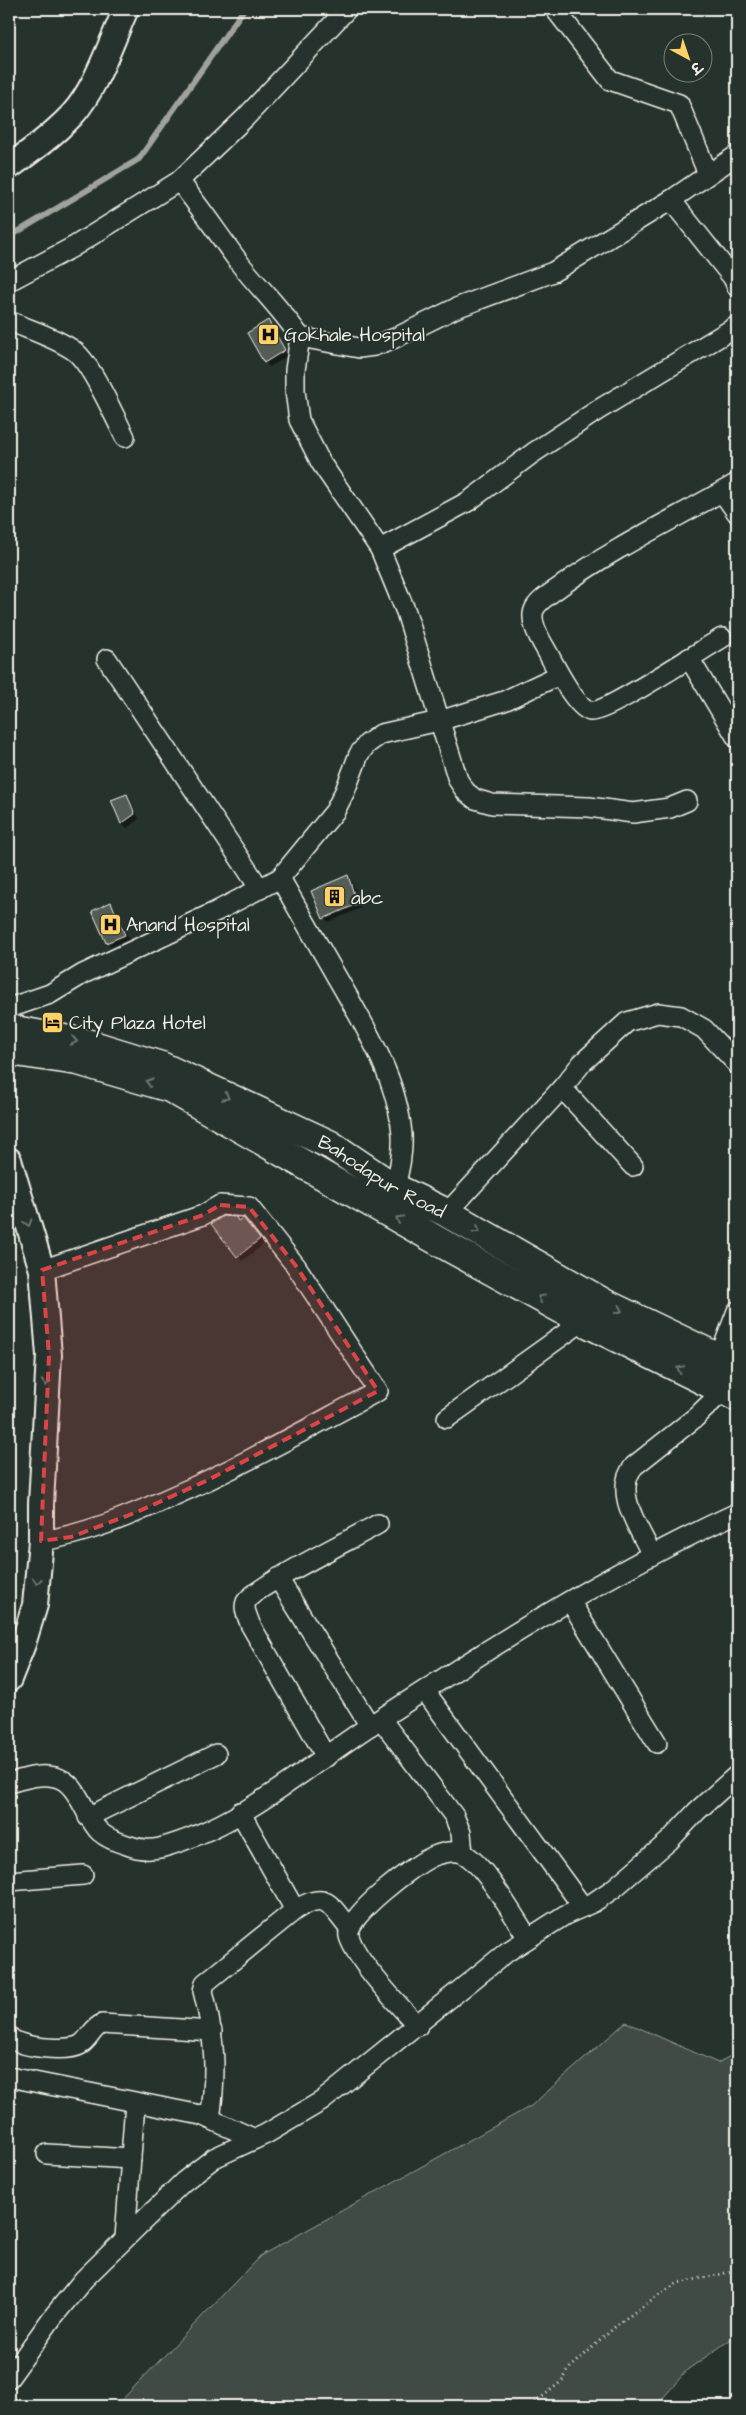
<svg xmlns="http://www.w3.org/2000/svg" width="746" height="2415" font-family="'Architects Daughter','Playpen Sans Deva',sans-serif">
<style>
.grass{fill:#414b45;stroke:#9a9e96}
.shadow{fill:#0007}
.lines{fill:none;stroke-linecap:round;stroke-linejoin:round}
.stream{stroke:#9fa39b;stroke-width:6}
.building{fill:#525c55;stroke:#f4f1e8}
.minor-casing{stroke:#f4f1e8;stroke-width:22}
.tertiary-casing{stroke:#f4f1e8;stroke-width:28}
.secondary-casing{stroke:#f4f1e8;stroke-width:31}
.path{stroke:#f4f1e8;stroke-width:3;stroke-dasharray:1 4;stroke-linecap:butt}
.minor{stroke:#26332d;stroke-width:19}
.tertiary{stroke:#26332d;stroke-width:24}
.secondary{stroke:#26332d;stroke-width:28}
.oneway{stroke:#6e766e}
.marked{fill:#da4645;fill-opacity:0.2;stroke:#da4645;stroke-width:4;stroke-dasharray:10 6;stroke-linejoin:round}
.labels{text-anchor:middle;stroke-width:4;stroke-linejoin:round;paint-order:stroke}
.poi-label{font-size:19px;fill:#f4f1e8;stroke:#26332d;text-anchor:start}
.street-label{font-size:19px;fill:#f4f1e8;stroke:#26332d}
</style>
<rect width="100%" height="100%" fill="#26332d"/>
<filter id="ink" filterUnits="userSpaceOnUse"><feTurbulence type="fractalNoise" baseFrequency=".02" numOctaves="2"/><feDisplacementMap in="SourceGraphic" scale="10" xChannelSelector="R" yChannelSelector="G"/><feConvolveMatrix kernelMatrix="1 2 1 2 8 2 1 2 1" color-interpolation-filters="sRGB"/></filter>
<g filter="url(#ink)">
<polygon class="grass" points="626,2022 718,2063 737,2052 737,2335 687,2370 656,2406 116,2406 260,2256 531,2106"/>
<g class="shadow">
<polygon points="267,322 289,355 270,367 265,362"/>
<polygon points="127,795 131,800 139,819 127,828 122,824 113,801"/>
<polygon points="348,876 352,881 361,908 329,922 324,918"/>
<polygon points="111,904 115,908 129,939 111,947 107,942"/>
<polygon points="239,1222 248,1224 264,1244 242,1261 238,1256"/>
</g>
<g class="lines">
<polyline class="stream" points="9,237 139,159 244,9"/>
</g>
<g class="building">
<polygon points="268,320 285,350 264,363 247,333"/>
<polygon points="127,794 135,814 121,824 111,800"/>
<polygon points="348,875 357,904 323,919 311,891"/>
<polygon points="111,902 125,935 106,943 92,911"/>
<polygon points="223,1216 236,1217 238,1221 243,1218 260,1239 237,1257 211,1224"/>
</g>
<g class="lines">
<defs>
<g id="minor">
<polyline points="555,9 610,80 679,104 708,174"/>
<path d="M 179,181 C 201,208 220,237 241,265 C 261,290 283,311 300,337 L 295,370 L 295,391 L 299,420 L 321,463 L 380,549 L 406,612 L 458,780 L 466,792 L 475,799 L 492,804 L 589,807 L 633,813 L 670,808 L 687,801"/>
<polyline points="671,200 733,278 737,287"/>
<polyline points="9,281 73,247 179,181 245,118 347,9"/>
<path d="M 9,321 C 30,330 54,337 73,350 C 91,362 114,416 125,437"/>
<polyline points="300,337 359,348 374,346 395,338 456,308 553,272 671,200 737,155"/>
<polyline points="723,493 737,513"/>
<polyline points="380,549 469,501 533,453 598,410 737,326"/>
<path d="M 722,638 C 703,649 605,714 590,711 C 576,707 557,670 550,657 C 544,645 527,622 535,608 C 540,599 553,592 561,586 C 616,546 679,517 737,483"/>
<polyline points="689,658 737,738"/>
<polyline points="107,659 260,889"/>
<path d="M 280,878 C 298,910 317,942 335,974 C 363,1023 398,1078 402,1135 C 403,1154 399,1170 395,1188"/>
<polyline points="9,1008 50,994 83,974 217,911 280,878 335,811 345,791 359,754 367,744 381,734 439,721 504,701 559,675"/>
<polyline points="562,1088 633,1166"/>
<polyline points="447,1213 562,1088 582,1063 627,1022 658,1013 681,1016 704,1029 737,1064"/>
<polyline points="719,1358 737,1311"/>
<polyline points="447,1418 583,1321"/>
<path d="M 41,1541 C 87,1534 129,1516 171,1497 C 242,1466 310,1427 378,1391 L 296,1266 L 249,1207 L 220,1205 L 203,1215 L 42,1270"/>
<path d="M 652,1555 C 640,1529 612,1492 634,1466 L 696,1417 L 724,1390"/>
<polyline points="278,1578 370,1726"/>
<polyline points="570,1601 657,1743"/>
<polyline points="425,1691 583,1907"/>
<polyline points="381,1719 454,1816 461,1833 463,1853"/>
<path d="M 326,1757 L 250,1624 C 248,1617 243,1609 246,1602 C 252,1588 358,1536 378,1524"/>
<path d="M 9,1783 C 23,1779 40,1773 55,1777 C 79,1782 84,1817 100,1832 C 108,1839 117,1842 127,1845 C 137,1849 150,1850 160,1848 C 239,1827 304,1769 371,1725 C 489,1648 609,1572 737,1513"/>
<polyline points="240,1812 295,1910"/>
<polyline points="88,1817 216,1754"/>
<polyline points="9,1881 83,1875"/>
<path d="M 418,2026 C 400,2007 355,1959 349,1936 C 343,1918 417,1862 434,1856 C 443,1853 455,1849 464,1854 C 485,1865 514,1917 528,1938"/>
<path d="M 9,2036 C 17,2048 67,2052 80,2045 C 89,2040 92,2028 102,2024 L 212,2031"/>
<polyline points="9,2077 201,2115 255,2139"/>
<path d="M 210,2119 C 217,2071 215,2038 203,1991 L 205,1983 L 295,1910 C 327,1891 328,1903 348,1927"/>
<polyline points="47,2154 131,2159"/>
<polyline points="125,2238 135,2103"/>
<polyline points="9,2378 52,2318 84,2279 183,2182 214,2158 266,2134 322,2101 507,1952 565,1915 594,1902 613,1889 669,1841 697,1811 737,1775"/>
</g>
<g id="tertiary">
<path d="M 9,167 C 31,151 53,135 72,115 C 96,89 111,42 126,9"/>
<polyline points="9,1160 42,1270 49,1355 41,1504 41,1541 35,1605 23,1644 9,1679"/>
</g>
<g id="secondary">
<path id="s1" d="M 9,1029 L 86,1043 L 161,1066 L 331,1145 L 395,1188 L 447,1213 L 604,1303 L 719,1358 L 737,1369"/>
<polyline points="9,1051 78,1061 170,1088 452,1249 583,1321 737,1397"/>
</g>
</defs>
<use href="#minor" class="minor-casing"/>
<use href="#tertiary" class="tertiary-casing"/>
<use href="#secondary" class="secondary-casing"/>
<polyline class="path" points="531,2406 562,2381 570,2368 617,2325 661,2293 678,2283 722,2274 737,2269"/>
<use href="#minor" class="minor"/>
<use href="#tertiary" class="tertiary"/>
<use href="#secondary" class="secondary"/>
</g>
<defs><path id="oneway-chevron" d="M-2-3.5L2.5 0L-2 3.5" fill="none" stroke-width="1.6" stroke-linecap="round" stroke-linejoin="round" transform="scale(1.25)"/></defs>
<g class="oneway">
<use href="#oneway-chevron" transform="translate(74 1041) rotate(10)"/>
<use href="#oneway-chevron" transform="translate(149 1082) rotate(-163)"/>
<use href="#oneway-chevron" transform="translate(226 1097) rotate(26)"/>
<use href="#oneway-chevron" transform="translate(399 1219) rotate(-150)"/>
<use href="#oneway-chevron" transform="translate(28 1223) rotate(74)"/>
<use href="#oneway-chevron" transform="translate(477 1230) rotate(30)"/>
<use href="#oneway-chevron" transform="translate(541 1298) rotate(-151)"/>
<use href="#oneway-chevron" transform="translate(619 1310) rotate(25)"/>
<use href="#oneway-chevron" transform="translate(680 1369) rotate(-154)"/>
<use href="#oneway-chevron" transform="translate(46 1383) rotate(95)"/>
<use href="#oneway-chevron" transform="translate(37 1581) rotate(96)"/>
</g>
</g>
<path class="marked" d="M 220,1205 L 249,1207 L 296,1266 L 378,1391 L 208,1480 L 137,1512 L 71,1537 L 41,1541 L 49,1355 L 42,1270 L 203,1215 Z"/>
<defs>
<symbol id="hospital-square" viewBox="-11 -11 22 22"><rect x="-9" y="-9" width="18" height="18" rx="4" fill="#ffd166" stroke="#26332d"/><path d="M-5-5h3v3.5h4V-5h3V5h-3V1.5h-4V5h-3Z" fill="#111"/></symbol>
<symbol id="building-square" viewBox="-11 -11 22 22"><rect x="-9" y="-9" width="18" height="18" rx="4" fill="#ffd166" stroke="#26332d"/><path d="M-4-6H4V6H1V3H-1V6H-4ZM-2.5-4.3h1.7v1.8h-1.7ZM.8-4.3h1.7v1.8H.8ZM-2.5-1h1.7V.8h-1.7ZM.8-1h1.7V.8H.8Z" fill="#111"/></symbol>
<symbol id="hotel-square" viewBox="-11 -11 22 22"><rect x="-9" y="-9" width="18" height="18" rx="4" fill="#ffd166" stroke="#26332d"/><path d="M-6-4.5h1.5V1H6V5H4.5V3h-9V5H-6ZM-4 0a1.8 1.8 0 1 1 3.6 0ZM.5 0V-2.5h3Q6-2.5 6 0Z" fill="#111"/></symbol>
</defs>
<g fill-rule="evenodd">
<use href="#hospital-square" x="256" y="322" width="25" height="25"/>
<use href="#building-square" x="322" y="884" width="25" height="25"/>
<use href="#hospital-square" x="98" y="912" width="25" height="25"/>
<use href="#hotel-square" x="40" y="1010" width="25" height="25"/>
</g>
<g class="labels">
<g class="poi-label">
<text x="284" y="341">Gokhale Hospital</text>
<text x="351" y="904">abc</text>
<text x="126" y="931">Anand Hospital</text>
<text x="69" y="1029">City Plaza Hotel</text>
</g>
<g class="street-label">
<text dy="7" stroke="none"><textPath href="#s1" startOffset="404">Bahodapur Road</textPath></text>
</g>
</g>
<rect width="746" height="2415" fill="none" stroke="#26332d" stroke-width="30"/>
<rect x="15" y="15" width="716" height="2385" fill="none" stroke="#f4f1e8" stroke-width="2" filter="url(#ink)"/>
<g transform="translate(688 58) rotate(140)"><circle r="24" fill="#26332d" stroke="#787f78"/>
<path d="M0-4L9 19L0 12L-9 19Z" fill="#ffd166"/>
<text y="-8" font-size="14" font-weight="bold" text-anchor="middle" fill="#f4f1e8">उ</text>
</g>
</svg>
